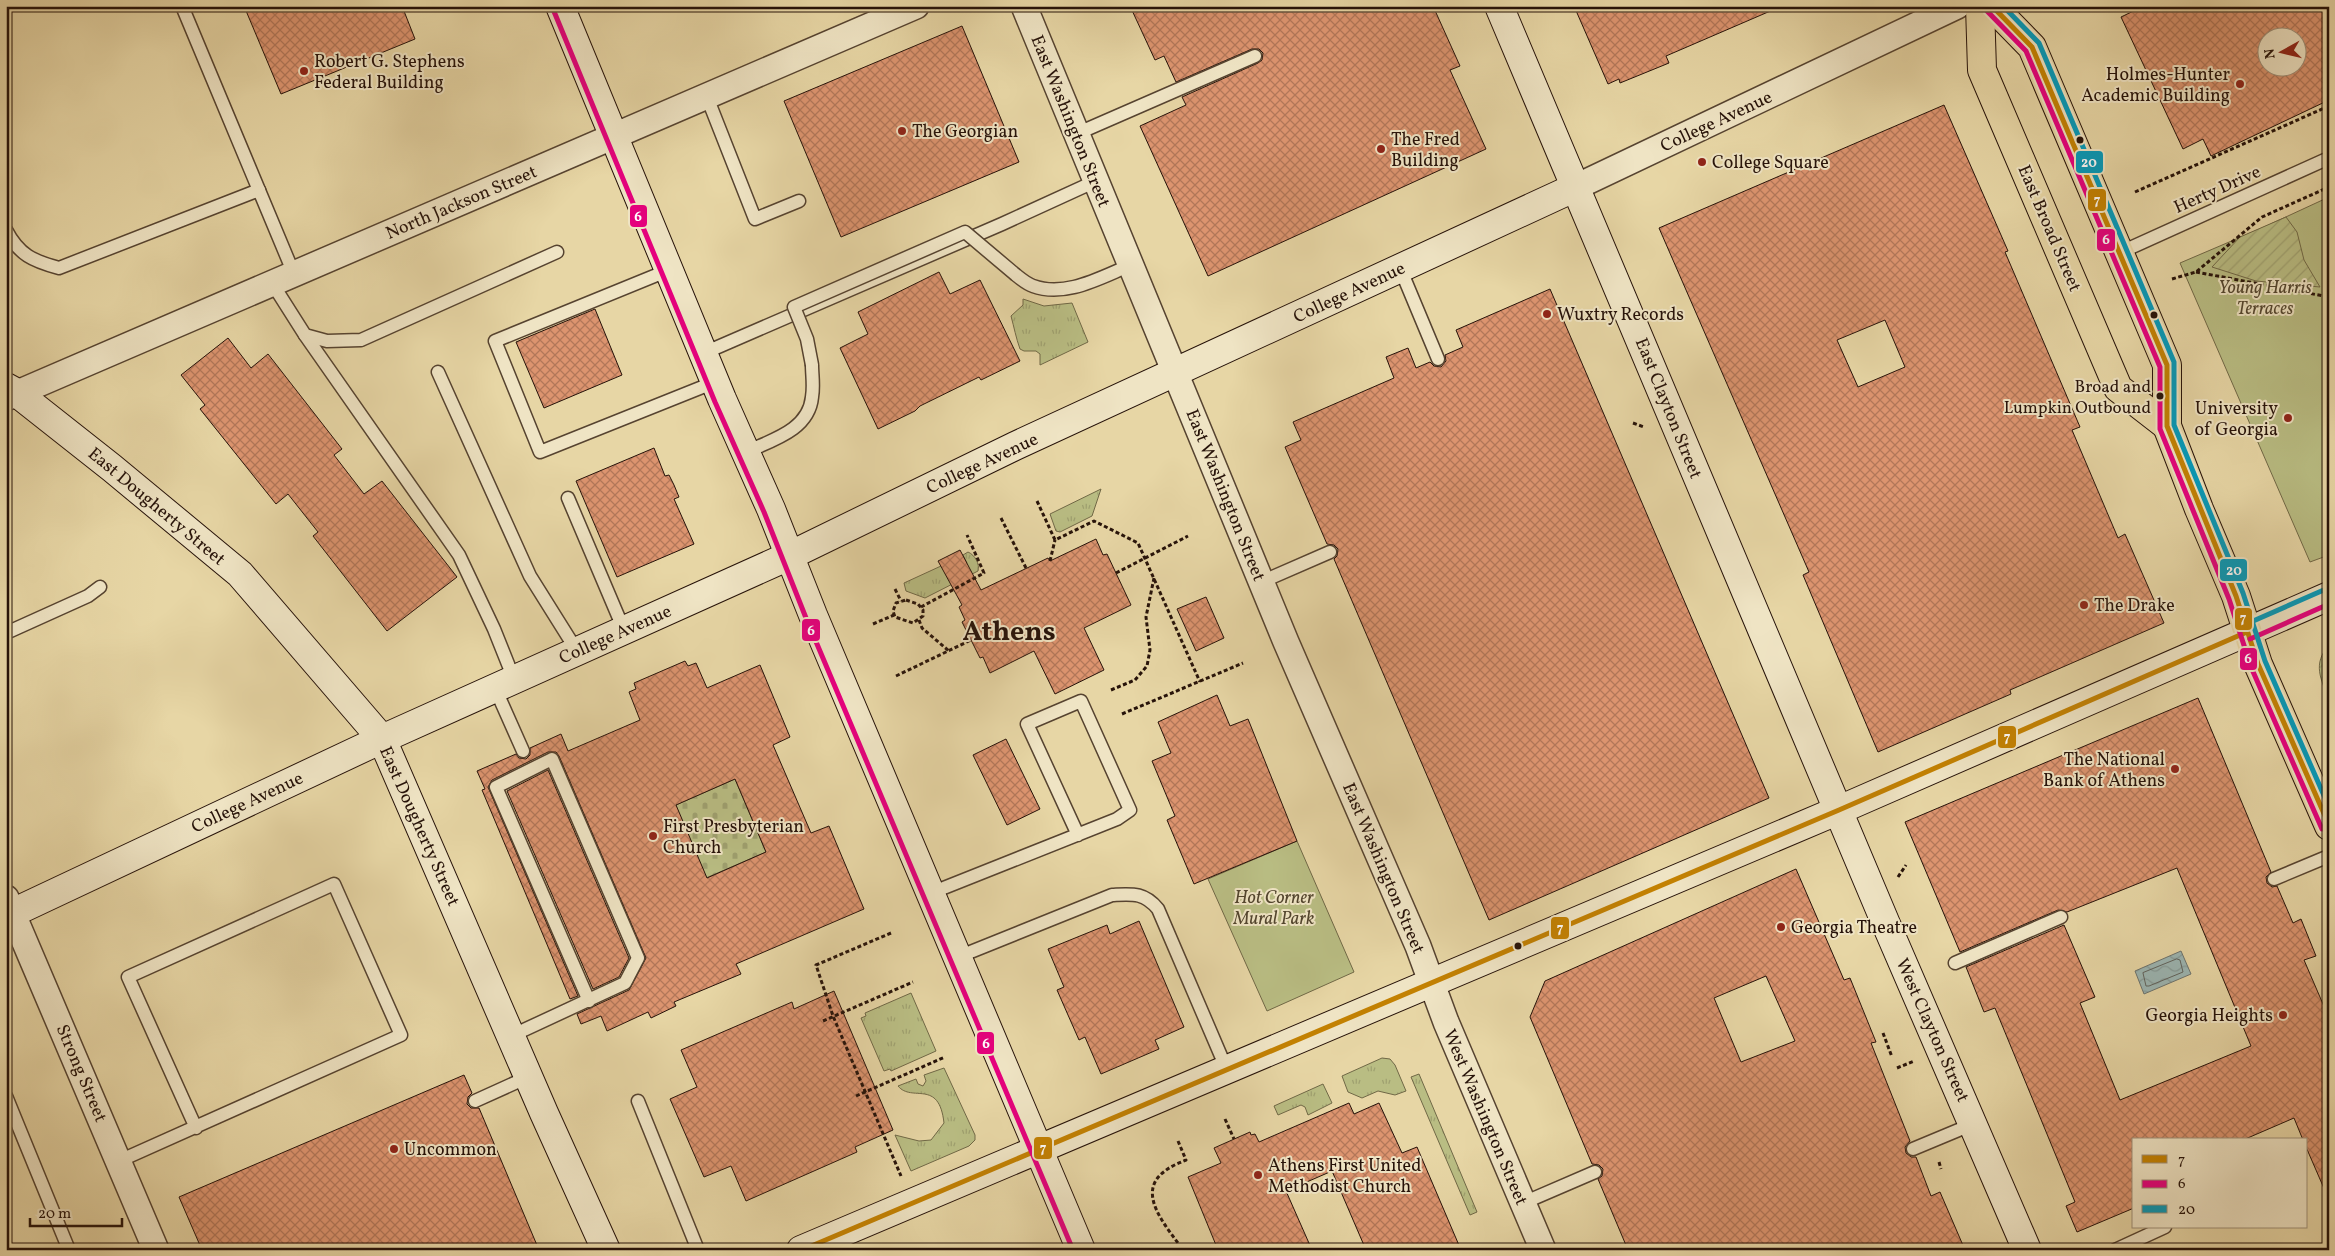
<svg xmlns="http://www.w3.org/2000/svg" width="2335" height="1256" font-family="Vollkorn,serif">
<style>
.grass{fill:url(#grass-tufts);stroke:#706846}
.cemetery{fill:url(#cemetery-stones);stroke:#706846}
.park{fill:#b9bd83;stroke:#706846}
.garden{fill:url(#garden-furrows);stroke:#706846}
.water{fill:url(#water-waves);stroke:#6d746f}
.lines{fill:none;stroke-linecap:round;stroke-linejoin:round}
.shore{stroke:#61645e;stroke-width:1}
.building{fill:url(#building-cross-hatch);stroke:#261209;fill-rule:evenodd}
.lane-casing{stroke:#564330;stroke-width:15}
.street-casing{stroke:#564330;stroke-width:28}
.secondary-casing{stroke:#261209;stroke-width:30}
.primary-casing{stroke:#261209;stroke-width:30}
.path{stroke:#261209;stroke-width:3;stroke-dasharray:4 2.5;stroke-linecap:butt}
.lane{stroke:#efe4c4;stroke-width:12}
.street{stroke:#efe4c4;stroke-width:25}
.secondary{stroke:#efe4c4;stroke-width:28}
.primary{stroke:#e7d6a5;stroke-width:28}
.lane-bridge-casing{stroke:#564330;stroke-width:15;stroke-linecap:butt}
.lane-bridge{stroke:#efe4c4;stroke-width:12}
.bus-1-casing{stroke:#efe4c4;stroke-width:9}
.bus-2-casing{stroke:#efe4c4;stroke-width:9}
.bus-3-casing{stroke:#efe4c4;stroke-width:9}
.bus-1{stroke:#c38102;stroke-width:5}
.bus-2{stroke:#e5007d;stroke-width:5}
.bus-3{stroke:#049aba;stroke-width:5}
.poi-dot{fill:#8f2418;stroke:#efe4c4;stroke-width:2}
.bus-dot{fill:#261209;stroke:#efe4c4;stroke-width:2}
.labels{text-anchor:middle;stroke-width:4;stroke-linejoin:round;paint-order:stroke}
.bus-label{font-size:17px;fill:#261209;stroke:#efe4c4;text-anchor:end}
.poi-label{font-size:18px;fill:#261209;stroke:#efe4c4;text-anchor:start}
.street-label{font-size:18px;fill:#261209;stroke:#efe4c4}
.park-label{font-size:18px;font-style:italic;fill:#52452e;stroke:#efe4c4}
.town-label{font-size:28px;font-weight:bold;fill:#261209;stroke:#efe4c4}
.line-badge{stroke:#efe4c4;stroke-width:2}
.badge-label{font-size:14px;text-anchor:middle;font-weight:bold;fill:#fff}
</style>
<defs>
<pattern id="grass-tufts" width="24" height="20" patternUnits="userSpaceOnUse" patternTransform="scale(1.25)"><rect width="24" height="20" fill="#b9bd83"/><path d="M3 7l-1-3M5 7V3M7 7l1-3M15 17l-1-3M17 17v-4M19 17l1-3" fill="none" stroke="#9fa170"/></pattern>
<pattern id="cemetery-stones" width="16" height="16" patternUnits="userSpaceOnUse" patternTransform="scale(1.25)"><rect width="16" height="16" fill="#b9bd83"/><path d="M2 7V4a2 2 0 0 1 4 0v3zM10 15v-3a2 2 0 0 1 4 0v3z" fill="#9fa170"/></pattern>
<pattern id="garden-furrows" width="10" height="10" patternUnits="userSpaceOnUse" patternTransform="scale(1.25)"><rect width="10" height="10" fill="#b9bd83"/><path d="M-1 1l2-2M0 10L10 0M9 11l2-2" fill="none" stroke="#9fa170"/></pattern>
<pattern id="water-waves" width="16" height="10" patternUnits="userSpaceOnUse" patternTransform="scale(1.25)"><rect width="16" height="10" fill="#9cb6b3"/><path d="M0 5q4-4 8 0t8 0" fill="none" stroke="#869b99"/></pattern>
<pattern id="building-cross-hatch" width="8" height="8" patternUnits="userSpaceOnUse" patternTransform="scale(1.25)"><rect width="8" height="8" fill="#dc946f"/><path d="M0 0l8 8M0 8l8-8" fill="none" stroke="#b27759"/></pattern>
</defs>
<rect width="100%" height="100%" fill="#e7d6a5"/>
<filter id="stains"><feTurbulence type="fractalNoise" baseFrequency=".004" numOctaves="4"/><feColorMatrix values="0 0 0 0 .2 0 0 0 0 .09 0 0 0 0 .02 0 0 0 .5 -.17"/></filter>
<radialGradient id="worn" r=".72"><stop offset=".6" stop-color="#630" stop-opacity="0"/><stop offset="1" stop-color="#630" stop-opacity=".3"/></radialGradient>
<g class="grass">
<path d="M 1023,299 L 1044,306 L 1072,303 L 1088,342 L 1040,365 L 1040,354 L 1036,351 L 1024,351 L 1020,349 C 1016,338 1014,327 1011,316 L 1023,305 Z"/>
<polygon points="1101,489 1092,516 1060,532 1056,531 1050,514"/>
<path d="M 968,552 C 975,555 980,564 978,571 L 925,598 L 906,591 L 904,583 L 941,566 L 967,563 L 963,555 Z"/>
<polygon points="911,993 936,1051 891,1071 890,1069 884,1071 861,1018 866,1016 865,1013"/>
<polygon points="1382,1058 1390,1059 1395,1065 1406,1091 1395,1095 1378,1091 1362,1098 1348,1092 1342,1076"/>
<path d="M 944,1068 L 975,1135 L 975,1140 L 969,1146 L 911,1171 L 895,1135 L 919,1141 L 931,1140 L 944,1123 C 939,1078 912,1103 898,1086 L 916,1079 L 918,1084 L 923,1086 L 926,1081 L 924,1075 Z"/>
<polygon points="1419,1074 1477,1212 1470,1215 1411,1077"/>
<polygon points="1323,1084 1332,1103 1308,1115 1305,1107 1301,1105 1278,1115 1274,1106"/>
</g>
<polygon class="cemetery" points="735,779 766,852 699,881 676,805"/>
<g class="park">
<polygon points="2329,197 2329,555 2310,562 2180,263 2262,228"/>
<polygon points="1297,841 1354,972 1267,1011 1208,879"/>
</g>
<g class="garden">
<polygon points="2286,217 2297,232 2304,260 2320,287 2256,281 2212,267 2240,237"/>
<path d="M 2329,645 L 2329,700 C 2321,679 2312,664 2329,645 Z"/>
</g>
<polygon class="water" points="2181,951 2191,974 2144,994 2135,971"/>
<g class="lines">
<polygon class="shore" points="2177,959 2180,960 2183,972 2149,986 2146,986 2143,973"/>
</g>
<g class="building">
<polygon points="244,6 402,6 415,39 281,94"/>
<polygon points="1130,6 1433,6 1460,66 1450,70 1486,149 1208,276 1140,126 1186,105 1182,97 1258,63 1262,60 1263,53 1259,49 1252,49 1176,82 1164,56 1155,60"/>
<polygon points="1574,6 1782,6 1666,56 1669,63 1620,83 1619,79 1608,84"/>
<path d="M 2144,6 L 2329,6 L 2329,100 L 2211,156 L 2203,139 L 2183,149 L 2121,17 ZM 2268,38 L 2298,38 L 2298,68 L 2268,68 Z"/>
<polygon points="962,26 1019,162 841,237 784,101"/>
<path d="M 1944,105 L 2008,251 L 2005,252 L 2080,427 L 2072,430 L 2118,538 L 2125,534 L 2164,623 L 2010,690 L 2011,694 L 1878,752 L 1803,575 L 1809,572 L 1659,228 ZM 1885,320 L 1905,367 L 1858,387 L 1837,340 Z"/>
<polygon points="939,272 950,294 980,280 1020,361 981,380 979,377 920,406 915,411 878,429 840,348 868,334 858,312"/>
<polygon points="1550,289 1769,798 1489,920 1334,559 1337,556 1338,549 1334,545 1327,544 1285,447 1301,440 1293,422 1394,378 1386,357 1408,348 1416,368 1430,362 1434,366 1441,367 1446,361 1445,355 1463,347 1456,330"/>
<polygon points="595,309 622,375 544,408 516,342"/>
<polygon points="228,338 251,368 268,354 342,449 334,455 364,494 382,481 457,577 387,631 313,536 318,532 288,494 276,504 200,409 205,405 181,375"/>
<polygon points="654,448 665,476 669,475 674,485 679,497 674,499 694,544 617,577 576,481"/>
<polygon points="1096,539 1103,555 1107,554 1131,605 1084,628 1104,670 1055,694 1034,651 990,673 983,657 980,658 962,622 965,620 959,607 962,605 938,561 960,550 981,590 1048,558 1050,561"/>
<polygon points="1206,597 1224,638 1196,651 1177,609"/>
<path d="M 685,661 L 688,666 L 696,663 L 707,688 L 760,665 L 790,737 L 773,745 L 811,833 L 829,826 L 864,909 L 736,964 L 741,974 L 674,1002 L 676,1006 L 651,1018 L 648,1012 L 607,1031 L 601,1016 L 581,1024 L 577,1014 L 629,990 L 646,958 L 559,756 L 556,752 L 548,752 L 492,780 L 488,787 L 578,996 L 570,999 L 482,790 L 485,789 L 477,771 L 516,754 L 519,758 L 526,759 L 530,755 L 530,748 L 561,734 L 568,751 L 640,720 L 629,692 L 636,689 L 634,683 ZM 735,779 L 766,852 L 707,878 L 676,805 Z"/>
<polygon points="1217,695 1230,726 1248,719 1297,841 1194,884 1167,820 1175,816 1152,761 1171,753 1158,722"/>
<polygon points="2198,698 2271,872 2266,877 2267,883 2272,887 2277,886 2293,923 2301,919 2316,956 2304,960 2329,1018 2329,1200 2306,1147 2306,1140 2303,1140 2294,1118 2243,1140 2134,1140 2134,1208 2077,1232 2066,1206 2075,1202 1995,1008 1984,1012 1966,967 2064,925 2095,997 2080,1003 2120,1100 2251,1046 2177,868 2067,912 2058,910 1960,952 1905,822"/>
<polygon points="1006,739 1040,809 1007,825 973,755"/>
<polygon points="548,770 629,958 619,977 593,989 507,791"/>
<path d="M 1796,869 L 1844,980 L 1850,978 L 1876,1042 L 1871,1043 L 1910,1141 L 1905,1147 L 1906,1153 L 1911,1157 L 1916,1157 L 1931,1196 L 1940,1192 L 1965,1250 L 1628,1250 L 1598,1179 L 1602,1176 L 1603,1169 L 1599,1165 L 1592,1164 L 1530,1017 L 1545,981 ZM 1766,976 L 1795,1041 L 1741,1062 L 1714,998 Z"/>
<polygon points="1139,921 1184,1027 1155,1040 1159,1049 1101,1074 1085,1037 1079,1040 1057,990 1064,987 1048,949 1107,925 1110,934"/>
<polygon points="834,991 893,1130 855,1147 857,1152 746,1201 731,1166 704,1177 670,1099 697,1087 681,1050 792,1002 794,1009"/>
<polygon points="464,1075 472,1093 468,1097 467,1104 471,1108 479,1108 539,1250 202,1250 179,1197"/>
<polygon points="1349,1103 1354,1114 1379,1103 1402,1153 1417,1147 1461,1250 1366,1250 1332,1171 1286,1191 1312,1250 1218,1250 1188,1177 1221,1163 1214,1148 1250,1132 1251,1135 1255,1134 1259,1142"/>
</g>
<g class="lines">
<defs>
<g id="lane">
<polyline points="182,6 294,274"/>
<polyline points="707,97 755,219 799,201"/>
<polyline points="1076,134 1255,56"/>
<path d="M 6,230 C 19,255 33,261 59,268 L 259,190"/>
<polyline points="2119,253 2329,158"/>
<polyline points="1400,268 1438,359"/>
<polyline points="669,270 495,341 540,452 715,382"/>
<path d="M 1016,275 C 1021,279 1027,284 1033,286 C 1066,298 1101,277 1131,265"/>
<polyline points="272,283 305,335 327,341 361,340 557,252"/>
<polyline points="305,335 459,555 494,629 514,679"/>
<polyline points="704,353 1002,224 1096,181"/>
<polyline points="438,372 530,576 577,651"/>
<path d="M 746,452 C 772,440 809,430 812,397 C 814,386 812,375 812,365"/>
<polyline points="568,498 624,630"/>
<polyline points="1261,582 1330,552"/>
<polyline points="6,633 88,596 100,587"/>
<polyline points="495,688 523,751"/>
<polyline points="2274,879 2329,856"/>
<polyline points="931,893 1117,819 1130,810 1081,701 1027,724 1078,835"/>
<path d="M 958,957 L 1112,895 C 1132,894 1144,892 1158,909 L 1227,1070"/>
<polyline points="1955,963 2061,917"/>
<polyline points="511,1036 625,983 638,958 552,759 496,787 589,1001"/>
<polyline points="6,1096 69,1250"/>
<polyline points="475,1101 528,1077"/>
<polyline points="638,1101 698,1250"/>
<polyline points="1913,1149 1973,1124"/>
<polyline points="119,1161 401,1035 334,884 128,977 196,1128"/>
<polyline points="1523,1203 1595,1172"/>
<polyline points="2115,1250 2165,1227"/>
</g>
<g id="street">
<polyline points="1024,6 1286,642 1418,946 1446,1022 1543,1250"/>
<polyline points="1576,187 1957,6"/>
<polyline points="6,398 916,6"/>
<polyline points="6,898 156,1250"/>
</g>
<g id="secondary">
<polyline points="560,6 722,399 771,509 813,615 1081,1250"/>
<polyline points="1499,6 1886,924 2027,1250"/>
<polyline points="6,387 17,393 112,468 240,574 382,739 544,1113 606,1250"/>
<polyline points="6,916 382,739 789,556 1015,446 1576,187"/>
<polyline points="801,1250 1839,810 2329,596"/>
</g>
<g id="primary">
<polyline points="1980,6 1982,70 2118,388 2167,426"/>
<polyline points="1992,6 2032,47 2167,365 2167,426 2199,509 2236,596 2258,664 2329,826"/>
</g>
</defs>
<use href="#lane" class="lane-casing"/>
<use href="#street" class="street-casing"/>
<use href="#secondary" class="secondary-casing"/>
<use href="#primary" class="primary-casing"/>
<g class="path">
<polyline points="2058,10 2067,6"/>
<polyline points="2135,192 2329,106"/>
<polyline points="2196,272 2329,297"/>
<polyline points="2172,279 2196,272 2262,217 2329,187"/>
<polyline points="1633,423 1644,427"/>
<polyline points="1037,501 1055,540 1094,521 1138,543 1200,682"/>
<polyline points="1001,518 1026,568"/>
<polyline points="1050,561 1055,540"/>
<polyline points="1116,573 1188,536"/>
<polyline points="895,589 901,601"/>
<polygon points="906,600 918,604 923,610 923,616 913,623 895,617 893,611 896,603"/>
<polyline points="921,607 984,573 967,535"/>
<polyline points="919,620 922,628 949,651"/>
<polyline points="873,624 894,615"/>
<polyline points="896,676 971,640"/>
<polyline points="1111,690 1135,680 1147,666 1150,650 1146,617 1154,578"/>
<polyline points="1122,714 1243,663"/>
<polyline points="1898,877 1906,865"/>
<polyline points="891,933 816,965 833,1016 901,1176"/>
<polyline points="823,1021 913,982"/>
<polyline points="1883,1033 1892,1057"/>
<polyline points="1897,1068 1914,1061"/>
<polyline points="856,1096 945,1057"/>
<polyline points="1225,1119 1234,1139"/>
<path d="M 1178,1141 L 1186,1160 C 1179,1163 1171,1166 1165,1171 C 1134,1193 1168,1228 1183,1250"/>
<polyline points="1939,1162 1941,1169"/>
</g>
<use href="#lane" class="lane"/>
<use href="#street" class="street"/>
<use href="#secondary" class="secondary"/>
<use href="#primary" class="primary"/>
<defs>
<polyline id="lane-bridge" points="812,365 807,339 794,307 965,232 1016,275"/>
</defs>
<use href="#lane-bridge" class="lane-bridge-casing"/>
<use href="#lane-bridge" class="lane-bridge"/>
<defs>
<g id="bus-1">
<polyline points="1992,6 2032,47 2167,365 2167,426 2236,596 2258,664 2329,825"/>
<polyline points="802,1250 1839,810 2247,632"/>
</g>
<g id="bus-2">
<polyline points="553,9 715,402 764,512 806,618 1073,1250"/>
<polyline points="1987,11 2026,51 2160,367 2160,429 2229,599 2251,667 2322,829"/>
<polyline points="2250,639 2329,604"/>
</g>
<g id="bus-3">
<polyline points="2003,6 2039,43 2174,362 2174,425 2243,593 2265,661 2329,807"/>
<polyline points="2244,625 2326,589"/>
</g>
</defs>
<use href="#bus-1" class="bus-1-casing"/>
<use href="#bus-2" class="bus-2-casing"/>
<use href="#bus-3" class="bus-3-casing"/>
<use href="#bus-1" class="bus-1"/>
<use href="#bus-2" class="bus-2"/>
<use href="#bus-3" class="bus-3"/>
</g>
<g class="poi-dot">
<circle cx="304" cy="71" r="5"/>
<circle cx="2240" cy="84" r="5"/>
<circle cx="902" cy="131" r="5"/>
<circle cx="1381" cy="149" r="5"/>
<circle cx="1702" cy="162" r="5"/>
<circle cx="1547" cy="314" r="5"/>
<circle cx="2288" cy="418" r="5"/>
<circle cx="2084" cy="605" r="5"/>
<circle cx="2175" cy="769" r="5"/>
<circle cx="653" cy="836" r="5"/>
<circle cx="1781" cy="927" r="5"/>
<circle cx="2283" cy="1015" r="5"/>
<circle cx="394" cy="1149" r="5"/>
<circle cx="1258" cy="1175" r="5"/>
</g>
<g class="bus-dot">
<circle cx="2080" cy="140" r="4.5"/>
<circle cx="2154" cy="315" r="4.5"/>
<circle cx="2160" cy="396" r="4.5"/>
<circle cx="1518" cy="946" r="4.5"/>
</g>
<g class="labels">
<g class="bus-label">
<text x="2151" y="392">Broad and<tspan x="2151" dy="21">Lumpkin Outbound</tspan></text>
</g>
<g class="poi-label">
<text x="314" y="67">Robert G. Stephens<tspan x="314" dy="21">Federal Building</tspan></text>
<text x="2230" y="80" text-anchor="end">Holmes-Hunter<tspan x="2230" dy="21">Academic Building</tspan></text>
<text x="912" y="137">The Georgian</text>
<text x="1391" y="145">The Fred<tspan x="1391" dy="21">Building</tspan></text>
<text x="1712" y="168">College Square</text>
<text x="1557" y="320">Wuxtry Records</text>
<text x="2278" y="414" text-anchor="end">University<tspan x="2278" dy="21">of Georgia</tspan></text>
<text x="2094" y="611">The Drake</text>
<text x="2165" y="765" text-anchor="end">The National<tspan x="2165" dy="21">Bank of Athens</tspan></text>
<text x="663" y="832">First Presbyterian<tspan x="663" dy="21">Church</tspan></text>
<text x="1791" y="933">Georgia Theatre</text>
<text x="2273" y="1021" text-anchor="end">Georgia Heights</text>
<text x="404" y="1155">Uncommon</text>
<text x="1268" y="1171">Athens First United<tspan x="1268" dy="21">Methodist Church</tspan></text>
</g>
<g class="street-label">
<text transform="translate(1071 121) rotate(68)" y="6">East Washington Street</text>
<text transform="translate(1716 121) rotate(-25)" y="6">College Avenue</text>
<text transform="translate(2217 189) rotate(-24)" y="6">Herty Drive</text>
<text transform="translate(461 202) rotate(-23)" y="6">North Jackson Street</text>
<text transform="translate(2050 228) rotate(67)" y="6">East Broad Street</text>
<text transform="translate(1349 292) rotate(-25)" y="6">College Avenue</text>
<text transform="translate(1669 408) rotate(68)" y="6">East Clayton Street</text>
<text transform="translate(982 463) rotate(-25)" y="6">College Avenue</text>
<text transform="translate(1226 495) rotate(68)" y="6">East Washington Street</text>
<text transform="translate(157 506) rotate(40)" y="6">East Dougherty Street</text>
<text transform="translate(615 634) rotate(-24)" y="6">College Avenue</text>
<text transform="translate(247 802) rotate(-25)" y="6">College Avenue</text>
<text transform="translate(420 826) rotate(66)" y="6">East Dougherty Street</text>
<text transform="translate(1384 868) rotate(67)" y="6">East Washington Street</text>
<text transform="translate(1933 1030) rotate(66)" y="6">West Clayton Street</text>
<text transform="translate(82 1073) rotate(67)" y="6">Strong Street</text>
<text transform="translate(1486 1117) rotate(67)" y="6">West Washington Street</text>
</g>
<g class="park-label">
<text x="2265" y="293">Young Harris<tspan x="2265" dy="21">Terraces</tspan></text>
<text x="1274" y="903">Hot Corner<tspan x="1274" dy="21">Mural Park</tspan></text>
</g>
<g class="town-label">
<text x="1009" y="640">Athens</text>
</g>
</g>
<g class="line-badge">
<rect x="2075" y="150" width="29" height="24" rx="5" fill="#049aba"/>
<rect x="2087" y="188" width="20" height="24" rx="5" fill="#c38102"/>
<rect x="629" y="204" width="19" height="24" rx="5" fill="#e5007d"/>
<rect x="2096" y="228" width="20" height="24" rx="5" fill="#e5007d"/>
<rect x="2219" y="558" width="29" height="24" rx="5" fill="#049aba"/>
<rect x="2234" y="607" width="19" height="24" rx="5" fill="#c38102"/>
<rect x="801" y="618" width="20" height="24" rx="5" fill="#e5007d"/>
<rect x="2239" y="647" width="19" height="24" rx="5" fill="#e5007d"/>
<rect x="1997" y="725" width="20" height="24" rx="5" fill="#c38102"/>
<rect x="1550" y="916" width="20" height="24" rx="5" fill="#c38102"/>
<rect x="976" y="1031" width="19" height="24" rx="5" fill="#e5007d"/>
<rect x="1033" y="1136" width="20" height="24" rx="5" fill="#c38102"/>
</g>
<g class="badge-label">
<text x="2089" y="167">20</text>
<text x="2097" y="205">7</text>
<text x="638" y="221">6</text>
<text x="2106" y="244">6</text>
<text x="2234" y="575">20</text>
<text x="2243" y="623">7</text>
<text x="811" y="635">6</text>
<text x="2248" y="663">6</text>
<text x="2007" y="742">7</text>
<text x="1560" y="933">7</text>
<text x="986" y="1048">6</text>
<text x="1043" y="1153">7</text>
</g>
<rect width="2335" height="1256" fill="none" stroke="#e7d6a5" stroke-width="25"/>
<rect x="8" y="8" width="2320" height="1241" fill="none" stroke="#261209" stroke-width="2.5"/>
<rect x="12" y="12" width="2310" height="1231" fill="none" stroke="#261209"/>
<rect x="2132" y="1138" width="175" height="90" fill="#efe4c4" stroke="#9f9079"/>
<rect x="2142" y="1155" width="25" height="8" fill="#c38102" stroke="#9f9079"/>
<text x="2178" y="1164" font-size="15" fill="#261209">7</text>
<rect x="2142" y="1180" width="25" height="8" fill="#e5007d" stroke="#9f9079"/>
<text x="2178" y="1188" font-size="15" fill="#261209">6</text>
<rect x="2142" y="1205" width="25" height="8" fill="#049aba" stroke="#9f9079"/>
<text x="2178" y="1214" font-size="15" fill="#261209">20</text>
<g transform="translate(2282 52) rotate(262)"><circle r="24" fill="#efe4c4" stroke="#9f9079"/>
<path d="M0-4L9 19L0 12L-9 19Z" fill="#8f2418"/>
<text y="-8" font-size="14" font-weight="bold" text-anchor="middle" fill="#261209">N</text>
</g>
<path d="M30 1218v8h92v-8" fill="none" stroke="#261209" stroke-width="2.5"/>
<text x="38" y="1218" font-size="15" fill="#261209" stroke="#efe4c4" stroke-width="4" paint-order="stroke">20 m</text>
<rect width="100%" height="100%" filter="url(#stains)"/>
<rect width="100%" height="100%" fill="url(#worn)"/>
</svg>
